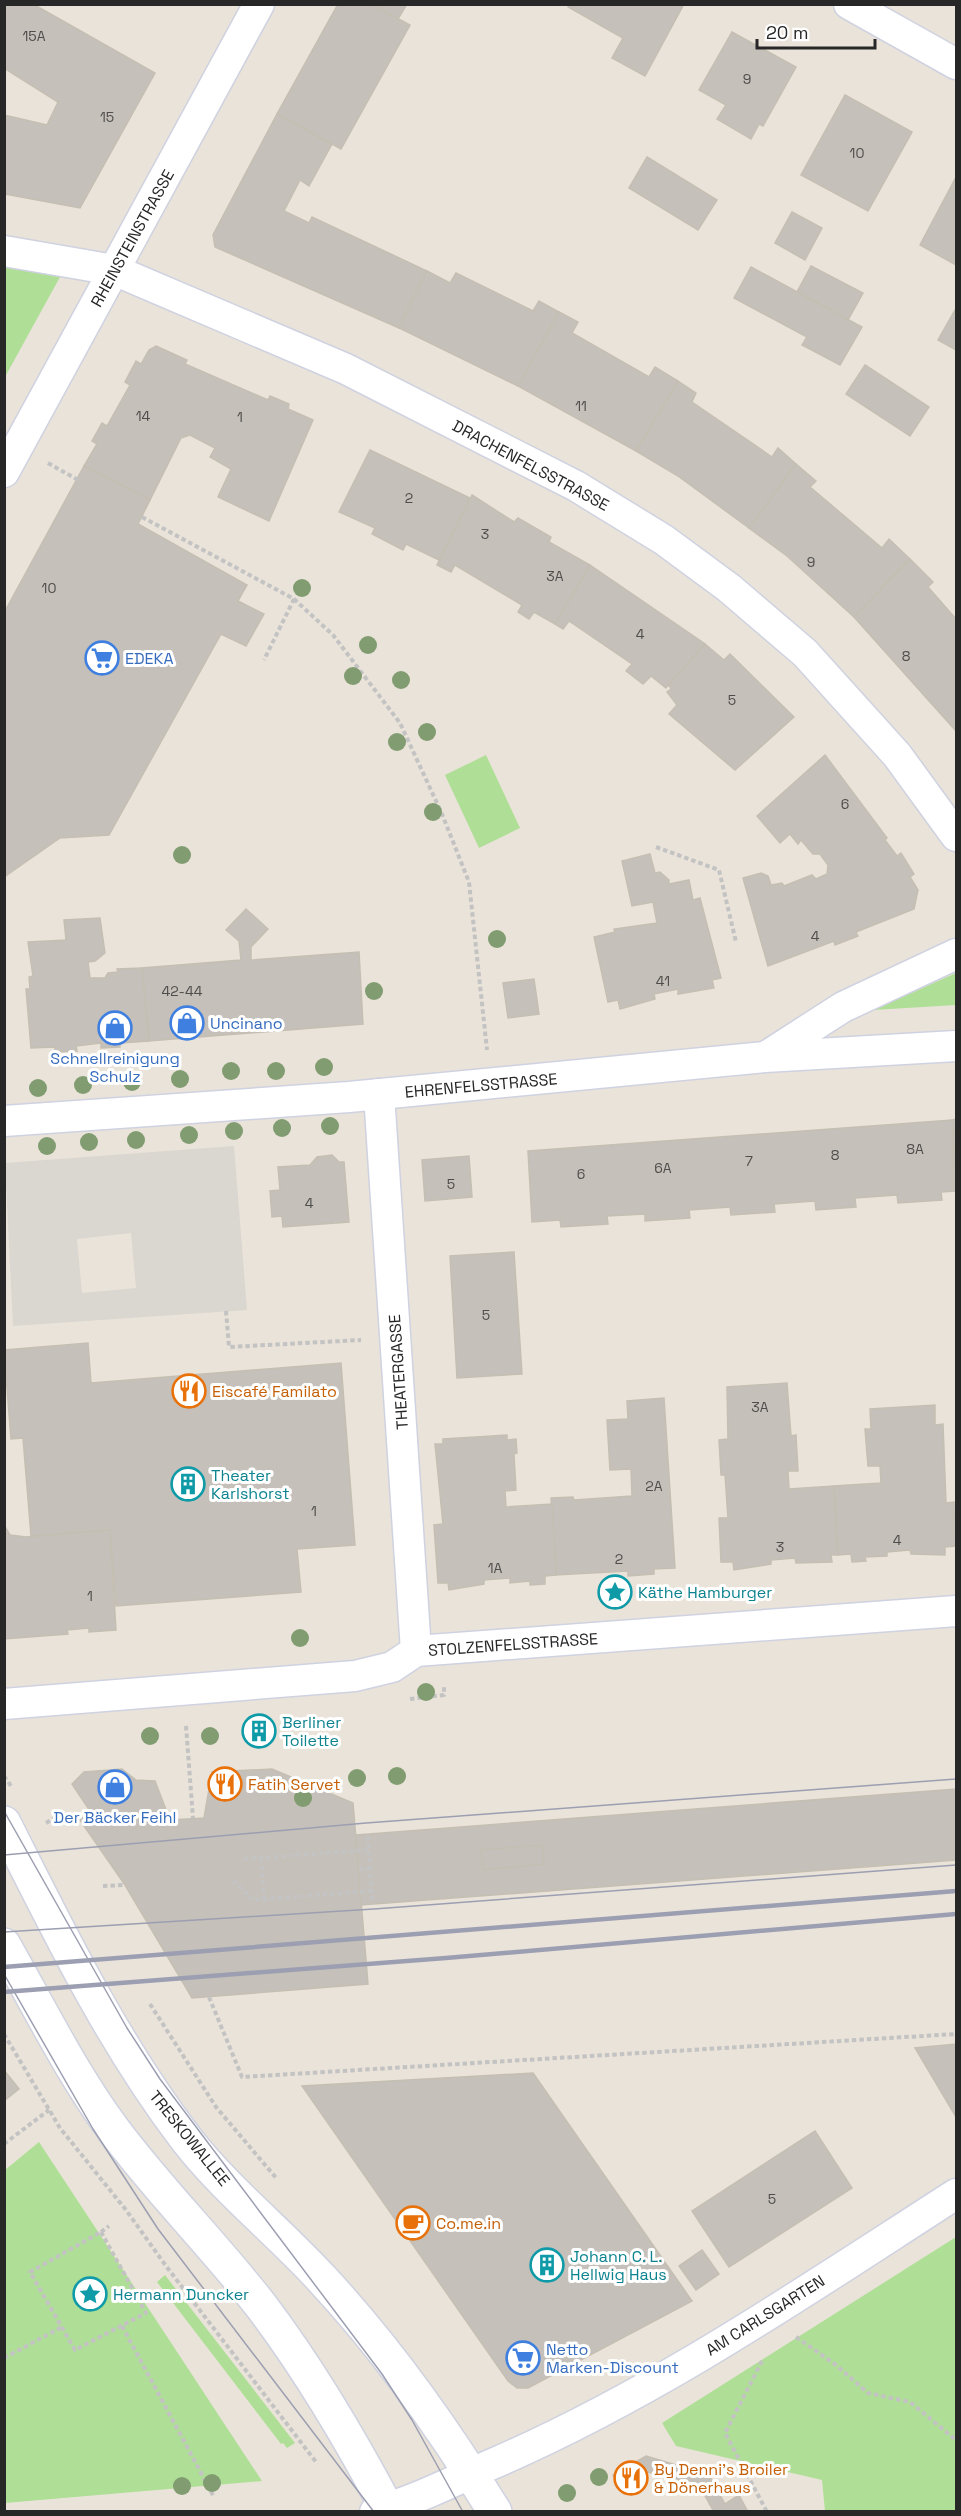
<svg xmlns="http://www.w3.org/2000/svg" width="961" height="2516" font-family="'Space Grotesk',sans-serif">
<style>
.green{fill:#afdf96}
.plaza{fill:#dad6d0;fill-rule:evenodd}
.building{fill:#c5c0b9;stroke:#c5bfb3;stroke-width:1.5}
.lines{fill:none;stroke-linecap:round;stroke-linejoin:round}
.street-casing{stroke:#cfd2e0;stroke-width:33}
.secondary-casing{stroke:#cfd2e0;stroke-width:36}
.path{stroke:#c3c3c3;stroke-width:4;stroke-dasharray:4.5 3;stroke-linecap:butt}
.street{stroke:#fff;stroke-width:30}
.secondary{stroke:#fff;stroke-width:33}
.tram{stroke:#9c9fb1;stroke-width:1.5}
.rail{stroke:#9c9fb1;stroke-width:4.5}
.tree{fill:#809c70}
.labels{text-anchor:middle;stroke-width:6;stroke-linejoin:round;paint-order:stroke}
.number-label{font-size:14px;fill:#4e4d4c}
.street-label{font-size:16px;fill:#272727;stroke:#fff}
.shop-label{font-size:16px;fill:#366cbe;stroke:#fff;text-anchor:start}
.food-label{font-size:16px;fill:#c56008;stroke:#fff;text-anchor:start}
.culture-label{font-size:16px;fill:#0d838f;stroke:#fff;text-anchor:start}
</style>
<rect width="100%" height="100%" fill="#eae3d9"/>
<g class="green">
<polygon points="5,266 60,277 5,377"/>
<polygon points="486,755 520,828 479,848 445,775"/>
<polygon points="956,973 956,1005 873,1010"/>
<polygon points="39,2142 262,2481 5,2503 5,2170"/>
<polygon points="956,2237 956,2511 825,2511 822,2480 676,2446 662,2423"/>
<polygon points="165,2275 295,2443 287,2448 283,2443 281,2444 157,2282"/>
</g>
<path class="plaza" d="M 234,1146 L 247,1310 L 13,1326 L 5,1163 ZM 131,1233 L 136,1288 L 82,1293 L 77,1239 Z"/>
<g class="building">
<polygon points="4,4 33,4 155,73 80,208 4,194 4,115 47,125 58,102 4,68"/>
<polygon points="338,4 371,4 410,25 341,149 277,114"/>
<polygon points="371,4 407,4 398,19"/>
<polygon points="569,4 684,4 645,76 612,58 623,38 568,7"/>
<polygon points="732,32 796,67 763,126 759,124 751,139 717,119 726,105 699,90"/>
<polygon points="845,95 912,132 868,211 801,175"/>
<polygon points="277,114 332,144 309,186 300,180 284,211 309,223 312,217 427,271 399,328 215,247 213,235"/>
<polygon points="647,157 717,200 698,230 629,188"/>
<polygon points="956,177 956,265 920,245"/>
<polygon points="792,212 822,228 805,260 775,243"/>
<polygon points="811,266 863,293 848,320 797,292"/>
<polygon points="751,267 862,327 840,365 802,345 807,337 734,298"/>
<polygon points="427,271 450,283 456,273 533,311 539,301 559,312 518,386 399,328"/>
<polygon points="955,310 956,311 956,350 938,340"/>
<polygon points="559,312 578,322 572,333 649,377 655,367 678,381 636,451 518,386"/>
<polygon points="156,346 187,360 185,364 268,400 270,396 289,404 288,409 313,420 269,521 218,497 231,469 210,457 215,448 190,435 181,438 150,500 84,466 97,444 92,441 102,423 107,426 130,385 125,382 136,361 141,364 149,350"/>
<polygon points="865,365 929,407 910,436 846,394"/>
<polygon points="678,381 696,393 692,402 772,457 778,448 796,464 749,528 678,476 636,451"/>
<polygon points="370,450 470,498 439,560 406,544 403,550 372,534 375,528 339,512"/>
<polygon points="796,464 816,481 810,487 882,548 889,539 910,559 854,617 787,556 749,528"/>
<polygon points="84,466 150,500 138,524 247,585 238,601 264,614 246,646 221,634 109,835 60,838 4,877 4,613"/>
<polygon points="472,495 514,522 518,518 551,537 549,542 590,565 555,624 534,612 529,619 518,612 522,605 455,565 451,572 437,565"/>
<polygon points="910,559 933,582 928,587 956,619 956,731 854,617"/>
<polygon points="590,565 705,644 666,688 651,676 643,684 626,671 632,664 569,621 563,629 555,624"/>
<polygon points="705,644 724,660 730,654 794,717 735,770 669,714 677,705 667,692 671,689 669,685"/>
<polygon points="825,755 887,838 885,840 897,856 901,853 914,874 910,877 918,890 914,909 856,932 858,936 835,945 834,941 768,966 743,878 761,873 768,876 771,885 782,883 784,886 812,875 816,879 827,874 828,865 820,854 813,854 801,840 798,844 790,834 780,843 757,816"/>
<polygon points="650,854 655,873 660,872 669,880 669,884 689,880 693,900 700,898 721,978 712,980 714,988 678,994 678,989 654,994 655,999 620,1009 618,1000 608,1002 594,937 615,932 614,929 657,923 653,902 632,906 622,861"/>
<polygon points="246,909 268,929 251,947 251,960 359,952 363,1024 149,1041 142,968 241,960 239,941 226,930"/>
<polygon points="100,918 105,953 95,961 88,962 90,978 105,978 108,973 118,972 117,969 142,968 149,1041 120,1043 120,1047 101,1048 101,1043 76,1046 77,1051 55,1052 55,1047 31,1048 26,989 30,989 29,977 33,976 28,942 66,940 64,920"/>
<polygon points="534,979 539,1014 508,1018 503,983"/>
<polygon points="956,1119 956,1186 952,1120"/>
<polygon points="952,1120 956,1191 941,1192 942,1200 898,1203 897,1195 855,1198 856,1207 816,1210 815,1201 774,1204 775,1212 731,1215 730,1207 689,1210 690,1218 645,1221 645,1214 607,1216 608,1224 561,1227 560,1220 532,1222 528,1151"/>
<polygon points="332,1155 339,1162 344,1162 349,1222 283,1227 282,1216 272,1217 270,1191 280,1190 278,1167 310,1165 317,1157"/>
<polygon points="469,1156 472,1197 425,1201 422,1160"/>
<polygon points="514,1252 522,1374 457,1378 450,1256"/>
<polygon points="88,1343 91,1383 341,1363 355,1545 297,1549 301,1592 116,1606 110,1530 31,1536 23,1438 11,1439 4,1350"/>
<polygon points="787,1383 791,1436 796,1435 798,1471 788,1471 789,1489 834,1486 838,1555 831,1555 832,1562 796,1563 795,1558 771,1560 771,1564 734,1570 733,1562 721,1562 719,1518 728,1518 725,1475 721,1475 719,1440 728,1439 727,1387"/>
<polygon points="664,1398 675,1568 654,1569 654,1574 628,1576 628,1571 556,1575 551,1498 573,1497 574,1500 632,1496 631,1469 610,1470 607,1420 628,1419 627,1401"/>
<polygon points="935,1405 935,1425 943,1424 946,1503 954,1502 956,1546 945,1547 945,1555 911,1554 910,1550 887,1552 887,1556 865,1557 866,1561 852,1562 851,1554 838,1555 834,1486 881,1483 880,1466 868,1466 865,1429 871,1429 870,1409"/>
<polygon points="507,1435 507,1440 516,1439 517,1453 514,1454 516,1490 505,1491 506,1507 552,1504 556,1575 545,1576 545,1584 530,1585 530,1581 510,1583 510,1578 484,1580 484,1584 449,1590 448,1583 438,1583 434,1525 443,1524 435,1444 443,1444 443,1439"/>
<polygon points="4,1525 10,1535 26,1537 110,1530 116,1630 89,1632 89,1628 67,1630 68,1634 4,1639"/>
<polygon points="269,1723 270,1737 249,1739 248,1725"/>
<polygon points="122,1769 136,1780 155,1781 170,1820 204,1818 212,1772 272,1769 353,1803 368,1984 192,1998 125,1885 80,1820 90,1811 72,1784 84,1772"/>
<polygon points="956,1789 956,1860 361,1905 356,1835"/>
<polygon points="543,1845 544,1864 483,1870 481,1850"/>
<polygon points="956,2044 956,2117 915,2048"/>
<polygon points="4,2070 19,2089 4,2101"/>
<polygon points="533,2073 692,2301 528,2388 517,2388 508,2381 302,2086"/>
<polygon points="815,2131 852,2188 729,2267 692,2211"/>
<polygon points="702,2250 719,2274 696,2290 679,2266"/>
<polygon points="646,2456 709,2475 725,2504 739,2495 748,2512 714,2512 699,2485 647,2472 620,2487 613,2475"/>
</g>
<g class="lines">
<defs>
<g id="street">
<polyline points="849,4 956,64"/>
<polyline points="4,251 114,270 346,369 576,486 664,540 729,588 805,653 897,755 956,836"/>
<polyline points="4,472 259,4"/>
<polyline points="767,1056 843,1007 956,954"/>
<polyline points="379,1094 416,1651"/>
<polyline points="4,1121 349,1097 765,1057 956,1046"/>
<polyline points="4,1704 355,1676 392,1667 416,1651 956,1611"/>
<path d="M 375,2512 C 417,2500 457,2479 497,2462 C 660,2391 808,2289 956,2194"/>
</g>
<g id="secondary">
<path d="M 4,1823 C 59,1932 112,2042 187,2140 C 227,2191 279,2232 322,2279 C 388,2350 444,2429 495,2512"/>
<path d="M 4,1945 C 39,2007 71,2072 113,2129 C 159,2191 215,2246 262,2307 C 311,2372 351,2440 389,2512"/>
</g>
</defs>
<use href="#street" class="street-casing"/>
<use href="#secondary" class="secondary-casing"/>
<g class="path">
<polyline points="48,463 78,480"/>
<polyline points="142,517 294,599 264,660"/>
<polyline points="294,599 333,635 400,723 442,814 469,882 487,1050"/>
<polyline points="656,847 719,870 736,942"/>
<polyline points="226,1311 229,1347 361,1340"/>
<polyline points="410,1699 444,1695 444,1685"/>
<polyline points="186,1726 193,1818"/>
<polyline points="4,1776 11,1786"/>
<polyline points="46,1823 61,1814"/>
<polyline points="368,1836 372,1900"/>
<polyline points="261,1858 264,1899"/>
<polyline points="244,1859 368,1850"/>
<polyline points="359,1869 370,1869"/>
<polyline points="233,1881 253,1900 371,1891"/>
<polyline points="103,1886 125,1885"/>
<polyline points="209,1997 242,2077 956,2034"/>
<polyline points="150,2004 216,2107 277,2179"/>
<polyline points="4,2034 60,2128 126,2210 166,2266 316,2462"/>
<polyline points="4,2144 49,2110"/>
<polygon points="101,2232 146,2313 75,2350 30,2272"/>
<polyline points="101,2232 109,2226"/>
<polyline points="122,2326 214,2497"/>
<polyline points="796,2337 836,2365 868,2393 910,2402 956,2440"/>
<polyline points="4,2358 62,2327"/>
<polyline points="762,2361 725,2433 767,2512"/>
</g>
<use href="#street" class="street"/>
<use href="#secondary" class="secondary"/>
<g class="tram">
<polyline points="4,1811 127,2028 160,2079 382,2374 412,2420 463,2512"/>
<polyline points="4,1855 366,1823 956,1779"/>
<polyline points="4,1932 374,1909 956,1865"/>
<polyline points="4,1974 93,2129 158,2229 374,2512"/>
</g>
<g class="rail">
<polyline points="4,1967 956,1891"/>
<polyline points="4,1992 446,1958 956,1914"/>
</g>
</g>
<g class="tree">
<circle cx="302" cy="588" r="9"/>
<circle cx="368" cy="645" r="9"/>
<circle cx="353" cy="676" r="9"/>
<circle cx="401" cy="680" r="9"/>
<circle cx="427" cy="732" r="9"/>
<circle cx="397" cy="742" r="9"/>
<circle cx="433" cy="812" r="9"/>
<circle cx="182" cy="855" r="9"/>
<circle cx="497" cy="939" r="9"/>
<circle cx="374" cy="991" r="9"/>
<circle cx="324" cy="1067" r="9"/>
<circle cx="231" cy="1071" r="9"/>
<circle cx="276" cy="1071" r="9"/>
<circle cx="180" cy="1079" r="9"/>
<circle cx="132" cy="1082" r="9"/>
<circle cx="83" cy="1085" r="9"/>
<circle cx="38" cy="1088" r="9"/>
<circle cx="330" cy="1126" r="9"/>
<circle cx="282" cy="1128" r="9"/>
<circle cx="234" cy="1131" r="9"/>
<circle cx="189" cy="1135" r="9"/>
<circle cx="136" cy="1140" r="9"/>
<circle cx="89" cy="1142" r="9"/>
<circle cx="47" cy="1146" r="9"/>
<circle cx="300" cy="1638" r="9"/>
<circle cx="426" cy="1692" r="9"/>
<circle cx="150" cy="1736" r="9"/>
<circle cx="210" cy="1736" r="9"/>
<circle cx="397" cy="1776" r="9"/>
<circle cx="357" cy="1778" r="9"/>
<circle cx="303" cy="1798" r="9"/>
<circle cx="599" cy="2477" r="9"/>
<circle cx="212" cy="2483" r="9"/>
<circle cx="182" cy="2486" r="9"/>
<circle cx="567" cy="2493" r="9"/>
</g>
<defs>
<symbol id="supermarket-ring" viewBox="-11 -11 22 22"><circle r="9.5" fill="#fff" stroke="#3f7fe0" stroke-width="1.5"/><path d="M-6-5.5h2.5l.6 2H6L4.5 2H-2.5L-4.4-4H-6ZM-1.5 3.2a1.3 1.3 0 1 0 .1 0ZM3 3.2a1.3 1.3 0 1 0 .1 0Z" fill="#3f7fe0"/></symbol>
<symbol id="shop-ring" viewBox="-11 -11 22 22"><circle r="9.5" fill="#fff" stroke="#3f7fe0" stroke-width="1.5"/><path d="M-5-2.5h2.3a2.7 3.5 0 0 1 5.4 0H5L5.5 6h-11ZM-1.5-2.5h3a1.5 2.3 0 0 0-3 0Z" fill="#3f7fe0"/></symbol>
<symbol id="restaurant-ring" viewBox="-11 -11 22 22"><circle r="9.5" fill="#fff" stroke="#e8710a" stroke-width="1.5"/><path d="M-5-6h1v4h1v-4h1v4h1v-4h1v5L-1.5 .5V6h-2V.5L-5-1ZM5-6V6H3V1.5H1.5Q1.5-4 5-6Z" fill="#e8710a"/></symbol>
<symbol id="building-ring" viewBox="-11 -11 22 22"><circle r="9.5" fill="#fff" stroke="#0f9aa8" stroke-width="1.5"/><path d="M-4-6H4V6H1V3H-1V6H-4ZM-2.5-4.3h1.7v1.8h-1.7ZM.8-4.3h1.7v1.8H.8ZM-2.5-1h1.7V.8h-1.7ZM.8-1h1.7V.8H.8Z" fill="#0f9aa8"/></symbol>
<symbol id="sight-ring" viewBox="-11 -11 22 22"><circle r="9.5" fill="#fff" stroke="#0f9aa8" stroke-width="1.5"/><path d="M0-6L1.8-2.2L6-1.7L2.9 1.2L3.7 5.4L0 3.3L-3.7 5.4L-2.9 1.2L-6-1.7L-1.8-2.2Z" fill="#0f9aa8"/></symbol>
<symbol id="cafe-ring" viewBox="-11 -11 22 22"><circle r="9.5" fill="#fff" stroke="#e8710a" stroke-width="1.5"/><path d="M-5.5-4.5H6V0H3Q3 3.5 0 3.5H-2.5Q-5.5 3.5-5.5 0ZM3-3.2v2h1.7v-2ZM-6 4.5H4V6H-6Z" fill="#e8710a"/></symbol>
</defs>
<g fill-rule="evenodd">
<use href="#supermarket-ring" x="83" y="639" width="38" height="38"/>
<use href="#shop-ring" x="168" y="1004" width="38" height="38"/>
<use href="#shop-ring" x="96" y="1009" width="38" height="38"/>
<use href="#restaurant-ring" x="170" y="1372" width="38" height="38"/>
<use href="#building-ring" x="169" y="1465" width="38" height="38"/>
<use href="#sight-ring" x="596" y="1573" width="38" height="38"/>
<use href="#building-ring" x="240" y="1712" width="38" height="38"/>
<use href="#restaurant-ring" x="206" y="1765" width="38" height="38"/>
<use href="#shop-ring" x="96" y="1768" width="38" height="38"/>
<use href="#cafe-ring" x="394" y="2204" width="38" height="38"/>
<use href="#building-ring" x="528" y="2246" width="38" height="38"/>
<use href="#sight-ring" x="71" y="2275" width="38" height="38"/>
<use href="#supermarket-ring" x="504" y="2339" width="38" height="38"/>
<use href="#restaurant-ring" x="612" y="2459" width="38" height="38"/>
</g>
<g class="labels">
<g class="number-label">
<text x="34" y="41">15A</text>
<text x="747" y="84">9</text>
<text x="107" y="122">15</text>
<text x="857" y="158">10</text>
<text x="581" y="411">11</text>
<text x="143" y="421">14</text>
<text x="240" y="422">1</text>
<text x="409" y="503">2</text>
<text x="485" y="539">3</text>
<text x="811" y="567">9</text>
<text x="555" y="581">3A</text>
<text x="49" y="593">10</text>
<text x="640" y="639">4</text>
<text x="906" y="661">8</text>
<text x="732" y="705">5</text>
<text x="845" y="809">6</text>
<text x="815" y="941">4</text>
<text x="663" y="986">41</text>
<text x="182" y="996">42-44</text>
<text x="915" y="1154">8A</text>
<text x="835" y="1160">8</text>
<text x="749" y="1166">7</text>
<text x="663" y="1173">6A</text>
<text x="581" y="1179">6</text>
<text x="451" y="1189">5</text>
<text x="309" y="1208">4</text>
<text x="486" y="1320">5</text>
<text x="760" y="1412">3A</text>
<text x="654" y="1491">2A</text>
<text x="314" y="1516">1</text>
<text x="897" y="1545">4</text>
<text x="780" y="1552">3</text>
<text x="619" y="1564">2</text>
<text x="495" y="1573">1A</text>
<text x="90" y="1601">1</text>
<text x="772" y="2204">5</text>
</g>
<g class="street-label">
<text transform="translate(132 238) rotate(-61)" y="6">RHEINSTEINSTRASSE</text>
<text transform="translate(531 465) rotate(28)" y="6">DRACHENFELSSTRASSE</text>
<text transform="translate(481 1085) rotate(-5)" y="6">EHRENFELSSTRASSE</text>
<text transform="translate(398 1372) rotate(-94)" y="6">THEATERGASSE</text>
<text transform="translate(513 1644) rotate(-4)" y="6">STOLZENFELSSTRASSE</text>
<text transform="translate(190 2138) rotate(51)" y="6">TRESKOWALLEE</text>
<text transform="translate(765 2315) rotate(-32)" y="6">AM CARLSGARTEN</text>
</g>
<g class="shop-label">
<text x="125" y="664">EDEKA</text>
<text x="210" y="1029">Uncinano</text>
<text x="115" y="1064" text-anchor="middle">Schnellreinigung<tspan x="115" dy="18">Schulz</tspan></text>
<text x="115" y="1823" text-anchor="middle">Der Bäcker Feihl</text>
<text x="546" y="2355">Netto<tspan x="546" dy="18">Marken-Discount</tspan></text>
</g>
<g class="food-label">
<text x="212" y="1397">Eiscafé Familato</text>
<text x="248" y="1790">Fatih Servet</text>
<text x="436" y="2229">Co.me.in</text>
<text x="654" y="2475">By Denni's Broiler<tspan x="654" dy="18">&amp; Dönerhaus</tspan></text>
</g>
<g class="culture-label">
<text x="211" y="1481">Theater<tspan x="211" dy="18">Karlshorst</tspan></text>
<text x="638" y="1598">Käthe Hamburger</text>
<text x="282" y="1728">Berliner<tspan x="282" dy="18">Toilette</tspan></text>
<text x="570" y="2262">Johann C. L.<tspan x="570" dy="18">Hellwig Haus</tspan></text>
<text x="113" y="2300">Hermann Duncker</text>
</g>
</g>
<rect width="961" height="2516" fill="none" stroke="#272727" stroke-width="12"/>
<path d="M757 39v9h118v-9" fill="none" stroke="#272727" stroke-width="3"/>
<text x="766" y="39" font-size="18" fill="#272727" stroke="#ffffff" stroke-width="4.5" paint-order="stroke">20 m</text>
</svg>
